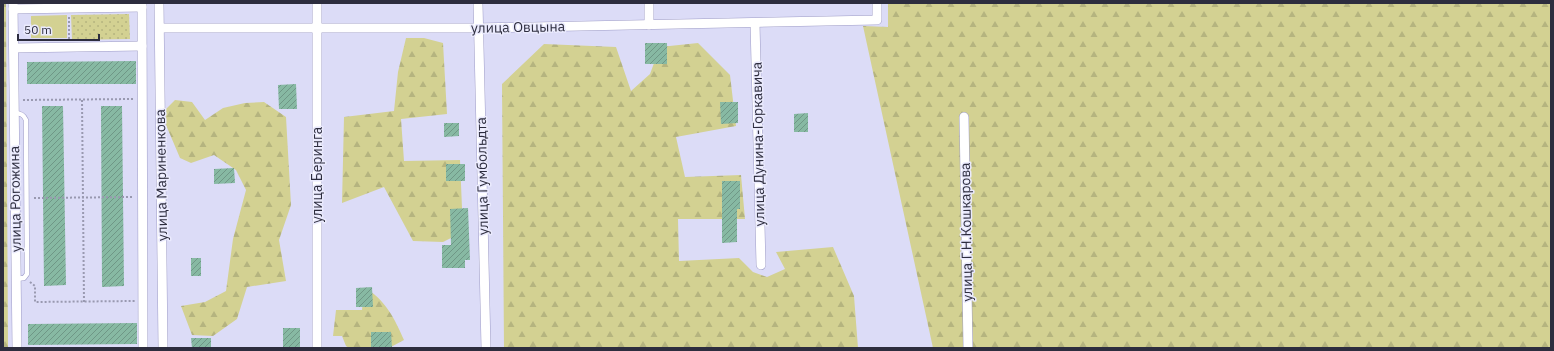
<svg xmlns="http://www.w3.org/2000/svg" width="1554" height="351" font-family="'IBM Plex Sans',sans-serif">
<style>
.grass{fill:#d3d192}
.forest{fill:url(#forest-firs)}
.park{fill:url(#park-dots)}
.building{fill:url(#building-hatch)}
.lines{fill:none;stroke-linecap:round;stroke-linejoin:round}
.lane-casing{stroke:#9e9cc7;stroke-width:5.5}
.street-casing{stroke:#9e9cc7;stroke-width:10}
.path{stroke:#9999b0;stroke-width:2;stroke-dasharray:2 2;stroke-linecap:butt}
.lane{stroke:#fff;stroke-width:4.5}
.street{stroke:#fff;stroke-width:9}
.labels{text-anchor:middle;stroke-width:3;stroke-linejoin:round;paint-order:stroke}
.street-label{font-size:14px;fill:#2d2d3e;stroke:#eaeafd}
</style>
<defs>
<pattern id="forest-firs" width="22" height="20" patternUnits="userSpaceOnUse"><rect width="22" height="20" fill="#d3d192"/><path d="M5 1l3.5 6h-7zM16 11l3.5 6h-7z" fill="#b5b47f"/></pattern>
<pattern id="park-dots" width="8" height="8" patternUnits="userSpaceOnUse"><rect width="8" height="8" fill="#d3d192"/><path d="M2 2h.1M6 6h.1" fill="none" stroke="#b5b47f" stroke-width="1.8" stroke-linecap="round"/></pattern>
<pattern id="building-hatch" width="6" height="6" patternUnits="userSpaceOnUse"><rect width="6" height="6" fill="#87b9a3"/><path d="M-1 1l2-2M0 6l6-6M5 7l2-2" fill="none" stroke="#6f9786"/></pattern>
</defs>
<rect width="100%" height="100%" fill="#dcdcf7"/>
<polygon class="grass" points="67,15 67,38 31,38 31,16"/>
<g class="forest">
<polygon points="3,3 6,3 8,348 3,348"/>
<polygon points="888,3 1551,3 1551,348 933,348 863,26 888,27"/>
<polygon points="406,38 424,38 443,43 447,114 401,119 404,161 460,160 463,232 443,242 413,241 384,187 342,203 344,117 394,111 398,72"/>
<polygon points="698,43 730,75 736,126 676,137 685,177 741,175 745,219 678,219 679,261 739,258 753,272 767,277 785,269 776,252 833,247 854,296 858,348 504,348 502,84 544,44 616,47 631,91 650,74 660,47"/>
<polygon points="175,100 192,102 205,120 223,108 245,103 264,102 286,117 291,205 279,240 286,281 247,287 237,319 213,336 192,335 181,306 205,302 226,291 233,239 246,190 236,170 214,155 191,163 180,158 166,125 165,110"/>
<path d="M 364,288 C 384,297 396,321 404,340 L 389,348 L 349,348 L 346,346 L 342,336 L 333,336 L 336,310 L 362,310 Z"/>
</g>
<polygon class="park" points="129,14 130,39 72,40 71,15"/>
<g class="building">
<rect x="645" y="43" width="22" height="21"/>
<polygon points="136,61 136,84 27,84 27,62"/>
<polygon points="296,84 297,109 279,109 278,85"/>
<polygon points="720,102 738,102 738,123 721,124"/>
<polygon points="42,106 63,106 66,285 44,286"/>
<polygon points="101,106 122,106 124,286 102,287"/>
<polygon points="808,113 808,132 794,132 794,114"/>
<polygon points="444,123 459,123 459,136 444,137"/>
<rect x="446" y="164" width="19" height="17"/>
<polygon points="234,168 235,183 214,184 214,169"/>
<polygon points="722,181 740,181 740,209 737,209 737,242 722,243"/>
<polygon points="468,208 470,260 465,260 465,268 442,268 442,245 451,245 450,209"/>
<rect x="191" y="258" width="10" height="18"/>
<polygon points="372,287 373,307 356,307 356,288"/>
<polygon points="137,323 137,344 28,345 28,324"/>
<rect x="283" y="328" width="17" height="20"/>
<polygon points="371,332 391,332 392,348 371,348"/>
<polygon points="191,338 211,338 211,348 192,348"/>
</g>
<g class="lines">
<defs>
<path id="lane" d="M 14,113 C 21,113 24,115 26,120 L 27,274 L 24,278 L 16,279"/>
<g id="street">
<polyline points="13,3 17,348"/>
<polyline points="142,3 143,348"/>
<polyline points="159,3 163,348"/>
<polyline points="478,3 486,348"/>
<polyline points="649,3 649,25"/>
<polyline points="13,9 142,7"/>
<polyline points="755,23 761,265"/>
<polyline points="160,28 478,28 877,20 877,3"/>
<polyline points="14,48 142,46"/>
<polyline points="964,117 968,348"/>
<polyline points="317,348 317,3"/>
</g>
</defs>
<use href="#lane" class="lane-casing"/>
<use href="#street" class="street-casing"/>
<g class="path">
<polyline points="69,17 69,39"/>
<polyline points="23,100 133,99"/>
<polyline points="82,100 84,302"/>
<polyline points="34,198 134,197"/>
<polyline points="30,282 35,286 35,302 135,301"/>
</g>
<use href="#lane" class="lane"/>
<use href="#street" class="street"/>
</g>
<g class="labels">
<g class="street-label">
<text transform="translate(518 27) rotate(-1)" y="5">улица Овцына</text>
<text transform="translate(758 144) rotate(-91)" y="5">улица Дунина-Горкавича</text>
<text transform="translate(161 175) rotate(-91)" y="5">улица Мариненкова</text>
<text transform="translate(317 175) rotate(-90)" y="5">улица Беринга</text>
<text transform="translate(482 176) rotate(-91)" y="5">улица Гумбольдта</text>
<text transform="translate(15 199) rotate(-91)" y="5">улица Рогожина</text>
<text transform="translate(966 232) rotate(-91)" y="5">улица Г.Н.Кошкарова</text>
</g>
</g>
<rect width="1554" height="351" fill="none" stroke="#2d2d3e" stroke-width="8"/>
<path d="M18 34v6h81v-6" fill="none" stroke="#2d2d3e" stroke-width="2"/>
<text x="24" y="34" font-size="12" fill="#2d2d3e" stroke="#eaeafd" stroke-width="3" paint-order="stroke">50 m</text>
</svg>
